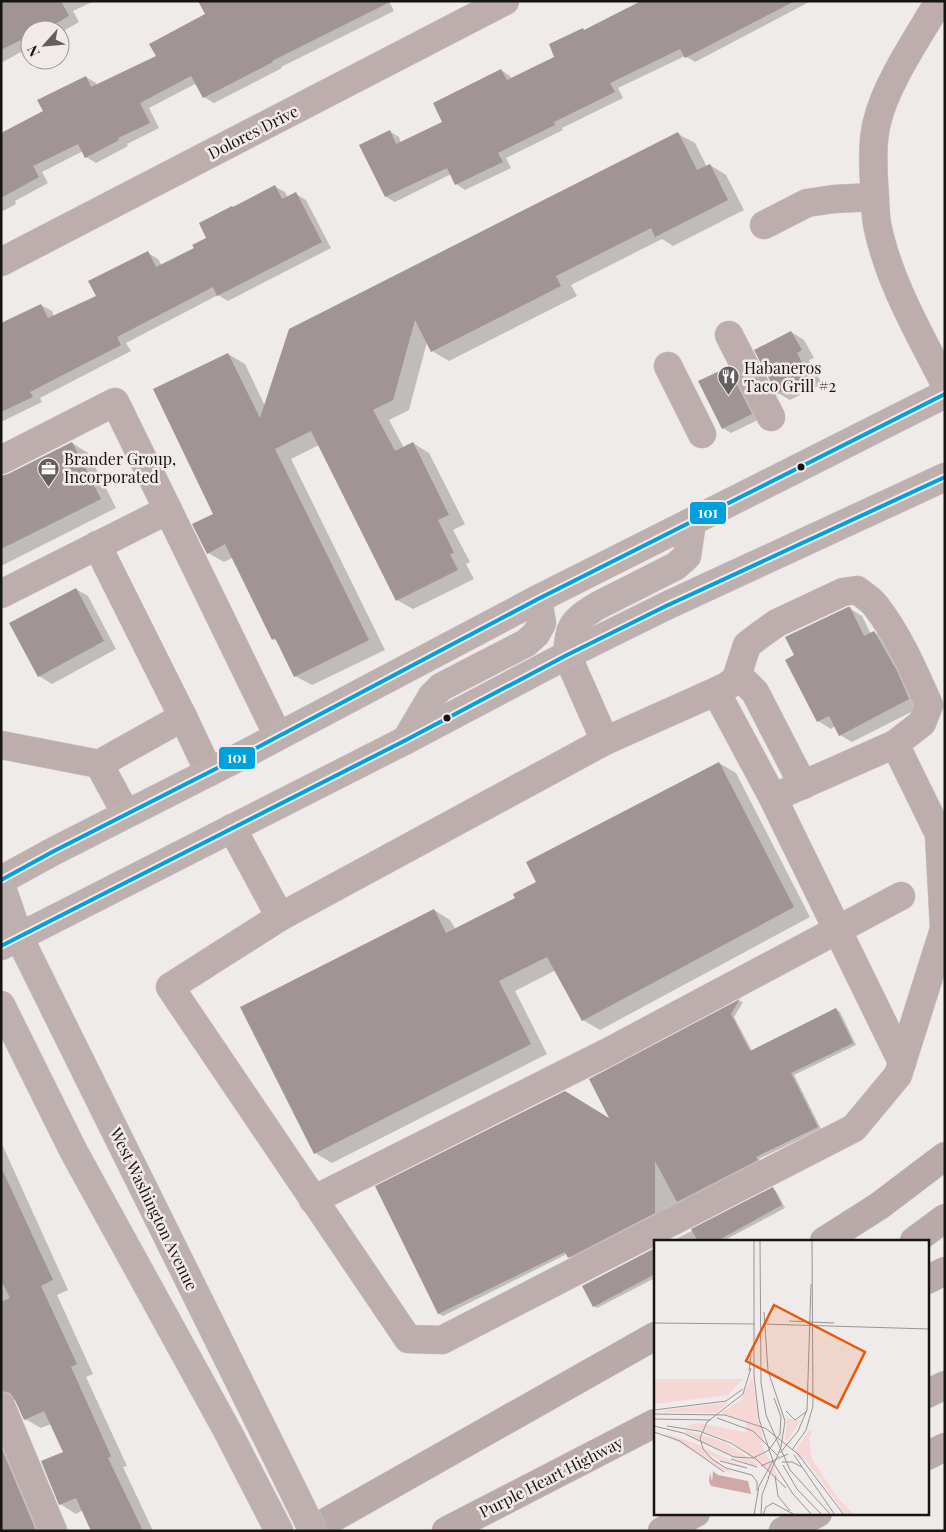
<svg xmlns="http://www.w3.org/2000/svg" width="946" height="1532" font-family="'Playfair Display',serif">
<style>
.shadow{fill:#0003}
.building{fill:#a09494}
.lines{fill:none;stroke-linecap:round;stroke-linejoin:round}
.minor-casing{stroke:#ccc9c9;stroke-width:29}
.major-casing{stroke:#ccc9c9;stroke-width:29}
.highway-casing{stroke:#ccc9c9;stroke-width:29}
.minor{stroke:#bdaead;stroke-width:28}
.major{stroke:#beb0af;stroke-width:28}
.highway{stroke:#b9aaa9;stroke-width:28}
.major-bridge-casing{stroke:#ccc9c9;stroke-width:29;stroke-linecap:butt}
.major-bridge{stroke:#beb0af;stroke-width:28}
.bus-1-casing{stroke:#f2e9e9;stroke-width:8}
.bus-1{stroke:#00a0dc;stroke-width:4}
.bus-dot{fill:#171414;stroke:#f2e9e9;stroke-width:2}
.labels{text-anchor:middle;stroke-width:5;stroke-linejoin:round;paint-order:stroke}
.street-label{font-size:16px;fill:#171414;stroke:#f2e9e9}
.poi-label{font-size:16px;fill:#171414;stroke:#f2e9e9;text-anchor:start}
.inset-road{fill:none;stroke:#999595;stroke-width:1}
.view{fill:#e8590c;fill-opacity:0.15;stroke:#e8590c;stroke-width:2.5}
.inset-edge{fill:none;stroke:#171414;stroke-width:2.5}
.line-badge{stroke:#f2e9e9;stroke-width:2}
.badge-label{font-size:14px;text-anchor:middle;font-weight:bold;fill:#fff}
</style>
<rect width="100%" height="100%" fill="#f0ebeb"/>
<g class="shadow">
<polygon points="1,1 94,1 73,11 79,22 60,33 60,30 30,30 30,47 1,63"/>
<polygon points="389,1 394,11 281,67 282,68 214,103 204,97 197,83 149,108 159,128 127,144 128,146 96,163 86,157 83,151 42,172 48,183 15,201 16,204 1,212 1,134 44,111 86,77 96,83 97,85"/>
<polygon points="643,1 811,1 695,62 685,56 618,88 623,98 562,128 563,130 506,158 511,168 465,190 456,184 451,174 395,202 386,197 389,131 399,137 401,143 444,122 501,70 510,76 512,79 556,57 583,29 586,31"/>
<polygon points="678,134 695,143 707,167 710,165 726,175 744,210 673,246 662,239 571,285 577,296 449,361 432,351 427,342 409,410 389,420 404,448 413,443 429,453 465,524 453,530 470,562 466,564 474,579 413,609 397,600 319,445 291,459 385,650 312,685 295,676 279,642 273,639 232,558 224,562 208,553 214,514 228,354 245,364 265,406"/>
<polygon points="274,186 285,192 288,198 296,194 306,200 331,248 228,301 218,295 126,343 131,351 40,398 42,402 1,422 1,330 41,305 52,311 54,317 97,296 148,253 158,259 162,266 195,249"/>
<polygon points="791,332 804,340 814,358 809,360 822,384 790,400 778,393"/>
<polygon points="728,368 736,373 760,419 731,433 723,428"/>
<polygon points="72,443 88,453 116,508 1,566 1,478"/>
<polygon points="76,589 88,596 116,649 52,684 39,676"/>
<polygon points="849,608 862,616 871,634 874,632 887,640 921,707 852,742 840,735 835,726 831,729 818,721 796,655"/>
<polygon points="719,763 736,773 810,917 600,1030 583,1020 556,970 515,991 547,1054 332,1163 315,1153 434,910 450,920 456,930 517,898 538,882"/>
<polygon points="740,1001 743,1002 734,1017 752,1051 836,1009 840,1012 856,1045 794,1075 821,1129 759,1159 761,1162 572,1259 567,1254 443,1316 439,1314 376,1187 612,1121 591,1079"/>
<polygon points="1,1142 68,1290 57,1295 93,1374 86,1377 127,1466 123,1467 153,1531 92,1531 83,1510 76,1514 60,1504 64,1452 51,1424 41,1428 25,1419 17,1400 12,1400 1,1414"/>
<polygon points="773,1189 776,1191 785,1208 723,1241 672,1241"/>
<polygon points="655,1250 655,1278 597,1308 594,1306"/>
<polygon points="1,1414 48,1531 1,1531"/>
</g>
<g class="building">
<polygon points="1,1 61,1 69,16 44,30 30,30 30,38 23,42 21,40 1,50"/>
<polygon points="198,1 392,1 272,61 273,62 203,98 191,76 140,103 150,123 118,138 119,140 85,158 78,144 33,166 39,177 1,198 1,133 43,111 37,100 86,76 91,87 156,56 149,44 205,14"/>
<polygon points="641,1 795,1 685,58 680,49 610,83 615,92 554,122 555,125 498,153 503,162 455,185 447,168 385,197 359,145 390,130 396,144 442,122 433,103 501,69 507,80 554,57 549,44 583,28 584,30"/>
<polygon points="678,132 697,170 710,164 728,200 655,237 651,228 556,276 561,286 431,352 415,320 393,400 373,410 395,451 413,442 449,515 438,520 454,553 450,554 458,570 396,601 311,431 275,449 369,640 294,677 275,638 272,640 225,544 207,554 192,524 213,514 153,389 228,353 260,418 289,329"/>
<polygon points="275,185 282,199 296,192 322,242 217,296 213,287 117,337 121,345 30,392 33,397 1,412 1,323 41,304 48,318 96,296 88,281 148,251 156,267 194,248 192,245 206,238 199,223 232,206 233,207"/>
<polygon points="791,331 802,350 797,353 810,377 777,394 754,350"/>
<polygon points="728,367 752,414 722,429 698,381"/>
<polygon points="72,442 101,499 1,549 1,476 8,474"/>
<polygon points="76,588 104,641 38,677 9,623"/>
<polygon points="848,607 850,607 864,636 874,631 897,671 909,699 839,736 829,716 817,722 785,660 794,655 785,637"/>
<polygon points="719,762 794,907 582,1021 547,957 499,981 531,1044 314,1154 240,1007 434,909 446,933 515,898 513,894 536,882 526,862"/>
<polygon points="740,999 731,1014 750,1051 836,1008 853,1043 791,1073 818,1127 756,1157 758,1160 677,1202 655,1161 655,1213 568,1258 565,1252 438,1314 375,1186 565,1091 609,1118 589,1079"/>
<polygon points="1,1167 53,1280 41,1286 77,1364 71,1367 111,1456 108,1458 143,1531 91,1531 76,1498 59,1505 41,1461 63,1452 44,1411 24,1420 15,1400 10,1393 1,1391 1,1302 10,1298 1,1280"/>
<polygon points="773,1187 782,1205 717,1241 698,1241 691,1229"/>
<polygon points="655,1248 655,1274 593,1307 582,1286"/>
<polygon points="1,1447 36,1531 1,1531"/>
</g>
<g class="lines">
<defs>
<g id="minor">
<path d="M 939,1 C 919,36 886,83 877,122 C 872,140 873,164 874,182 C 875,196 875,211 877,224 C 888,280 919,333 945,384"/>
<polyline points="764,225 807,203 834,199 875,197"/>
<polyline points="1,262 505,1"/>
<polyline points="729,335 771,417"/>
<polyline points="668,366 702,434"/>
<polyline points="1,460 115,402 168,510 1,594"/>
<polyline points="168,510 278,736"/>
<polyline points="567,655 605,741"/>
<polyline points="736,679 746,683 755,692 803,785"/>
<polygon points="710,694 721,701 773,798 895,744 939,834 944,929 898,1075 854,1128 442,1340 408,1339 170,987 280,917 605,741"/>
<path d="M 710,694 L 727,686 L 736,679 L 747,645 L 760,635 L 777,623 L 843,592 L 857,590 C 863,595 870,599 875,605 C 898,634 914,671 929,705 L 922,723 L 895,744"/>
<polyline points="183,717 209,772"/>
<polyline points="1,745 99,764 183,717 97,545"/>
<polyline points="99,764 126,814"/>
<polyline points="773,798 902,1062"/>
<polyline points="232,828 280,917"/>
<polyline points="313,1200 608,1052 901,896"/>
<polyline points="1,1406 53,1531"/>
</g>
<g id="major">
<path d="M 567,655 C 568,647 568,638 571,630 C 575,619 588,612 597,606 L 676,566 L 687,556 L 692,522"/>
<polyline points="406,740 432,696 441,687 526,643 536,634 542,623 538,599"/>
<polyline points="1,880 54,851 243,755 538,599 945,394"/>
<polyline points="1,885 19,937 283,1470"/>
<polyline points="1,946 406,740 567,655 666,606 945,477"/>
<polyline points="1,1005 74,1152 228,1432 279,1531"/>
</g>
<g id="highway">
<polyline points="824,1241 879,1206 945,1156"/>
<polyline points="914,1241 945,1218"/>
<polyline points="927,1280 945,1271"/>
<polyline points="927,1394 945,1385"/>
<polyline points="927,1456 945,1447"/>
<polyline points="310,1531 655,1336"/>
<polyline points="446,1531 655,1423"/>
<polyline points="662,1531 696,1513"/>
<polyline points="783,1531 818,1513"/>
</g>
</defs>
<use href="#minor" class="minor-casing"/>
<use href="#major" class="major-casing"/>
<use href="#highway" class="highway-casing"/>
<use href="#minor" class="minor"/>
<use href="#major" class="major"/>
<use href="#highway" class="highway"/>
<defs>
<polyline id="major-bridge" points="283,1470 313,1531"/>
</defs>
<use href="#major-bridge" class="major-bridge-casing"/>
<use href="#major-bridge" class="major-bridge"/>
<defs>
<g id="bus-1">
<polyline points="1,880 54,851 243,755 538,599 945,394"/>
<polyline points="1,946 406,740 567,655 666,606 945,477"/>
</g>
</defs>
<use href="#bus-1" class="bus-1-casing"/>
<use href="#bus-1" class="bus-1"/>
</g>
<defs>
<symbol id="restaurant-pin" viewBox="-11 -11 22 30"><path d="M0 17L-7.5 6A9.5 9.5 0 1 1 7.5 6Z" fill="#635f5f" stroke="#f2e9e9"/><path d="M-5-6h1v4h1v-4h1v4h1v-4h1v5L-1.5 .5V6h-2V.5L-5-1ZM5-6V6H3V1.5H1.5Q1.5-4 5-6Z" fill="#fff"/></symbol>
<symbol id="office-pin" viewBox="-11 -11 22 30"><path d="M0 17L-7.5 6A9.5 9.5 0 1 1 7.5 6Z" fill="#635f5f" stroke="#f2e9e9"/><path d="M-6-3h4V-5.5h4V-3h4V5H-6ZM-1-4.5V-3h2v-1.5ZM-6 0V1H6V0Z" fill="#fff"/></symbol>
</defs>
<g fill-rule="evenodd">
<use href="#restaurant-pin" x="716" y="364" width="25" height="34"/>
<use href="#office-pin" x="36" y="456" width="25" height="34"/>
</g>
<g class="bus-dot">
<circle cx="801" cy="467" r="4.5"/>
<circle cx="447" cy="718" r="4.5"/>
</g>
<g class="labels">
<g class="street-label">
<text transform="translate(253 132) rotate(-27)" y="6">Dolores Drive</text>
<text transform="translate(154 1209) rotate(64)" y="6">West Washington Avenue</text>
<text transform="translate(551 1477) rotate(-27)" y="6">Purple Heart Highway</text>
</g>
<g class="poi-label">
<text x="744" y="374">Habaneros<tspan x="744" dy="18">Taco Grill #2</tspan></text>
<text x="64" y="465">Brander Group,<tspan x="64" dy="18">Incorporated</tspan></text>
</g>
</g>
<g transform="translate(654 1240)">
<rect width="275" height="275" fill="#f0ebeb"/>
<path d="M 98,137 L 110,204 L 106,202 L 126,241 L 76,200 L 31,186 L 44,183 L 92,192 L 93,182 L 67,173 L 87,160 ZM 0,139 L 89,139 L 74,155 L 0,164 ZM 75,162 L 62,173 L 0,172 ZM 133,178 L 146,181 L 133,201 L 131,199 ZM 31,190 L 71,202 L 105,225 L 98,226 L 32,194 ZM 155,191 L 159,191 L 155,198 L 158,219 L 183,257 L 201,275 L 192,275 L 151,219 L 154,215 L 145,219 L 141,211 ZM 9,193 L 38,202 L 90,227 L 64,219 L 48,210 L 78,233 L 70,231 Z" fill="#f5d7d6"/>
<path d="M 59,231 L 64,235 L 94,241 L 97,254 L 57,246 L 55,242 L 56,232 L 58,242 Z" fill="#d0a8a6"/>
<path class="inset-road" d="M 100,0 L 100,136 L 105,179 L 120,224 L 139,254 L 158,275M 106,0 L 107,142 L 112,175 L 136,230 L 177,275M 110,72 L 114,131 L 131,181 L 127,207 L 114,238M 135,81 L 180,83M 0,83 L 101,84M 109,84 L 275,89M 97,128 L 89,154 L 53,182 L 46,198 L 49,209 L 58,219 L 72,228 L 98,235 L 103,242 L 103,251M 95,131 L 97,115M 0,170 L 72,161 L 89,149M 132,171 L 141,180 L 153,171M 0,174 L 71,175 L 111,188 L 144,214 L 190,275M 63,178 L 99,191 L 125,217M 0,179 L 57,180M 0,186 L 29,193 L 80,217 L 99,218 L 115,210 L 126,194 L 127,177 L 120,158M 13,186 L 45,191 L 77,203 L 102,219 L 132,248M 0,192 L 26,201 L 70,232M 138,210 L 152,190 L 159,166 L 158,0M 126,213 L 144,191 L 153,170 L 157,44M 140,215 L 181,275M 77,219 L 103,227M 66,221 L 93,228M 128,222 L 138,222 L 148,227M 129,225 L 143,249 L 168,275M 107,226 L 134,214M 121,236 L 124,256 L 136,271M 100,275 L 105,246 L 119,221M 107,275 L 108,255 L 115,237M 109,275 L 112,267 L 119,263 L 141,275"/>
<path class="view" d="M 120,65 L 211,112 L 183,168 L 92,121 Z"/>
<rect width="275" height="275" class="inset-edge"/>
</g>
<g class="line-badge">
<rect x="689" y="501" width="38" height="24" rx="5" fill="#00a0dc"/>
<rect x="218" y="746" width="38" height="24" rx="5" fill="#00a0dc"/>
</g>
<g class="badge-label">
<text x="708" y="518">101</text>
<text x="237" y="763">101</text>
</g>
<rect width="946" height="1532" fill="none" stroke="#171414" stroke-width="5"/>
<g transform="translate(45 45) rotate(243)"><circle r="24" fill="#f2e9e9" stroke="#9a9494"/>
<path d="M0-4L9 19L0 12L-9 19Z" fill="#635f5f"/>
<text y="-8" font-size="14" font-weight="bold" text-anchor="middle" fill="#171414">N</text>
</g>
</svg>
